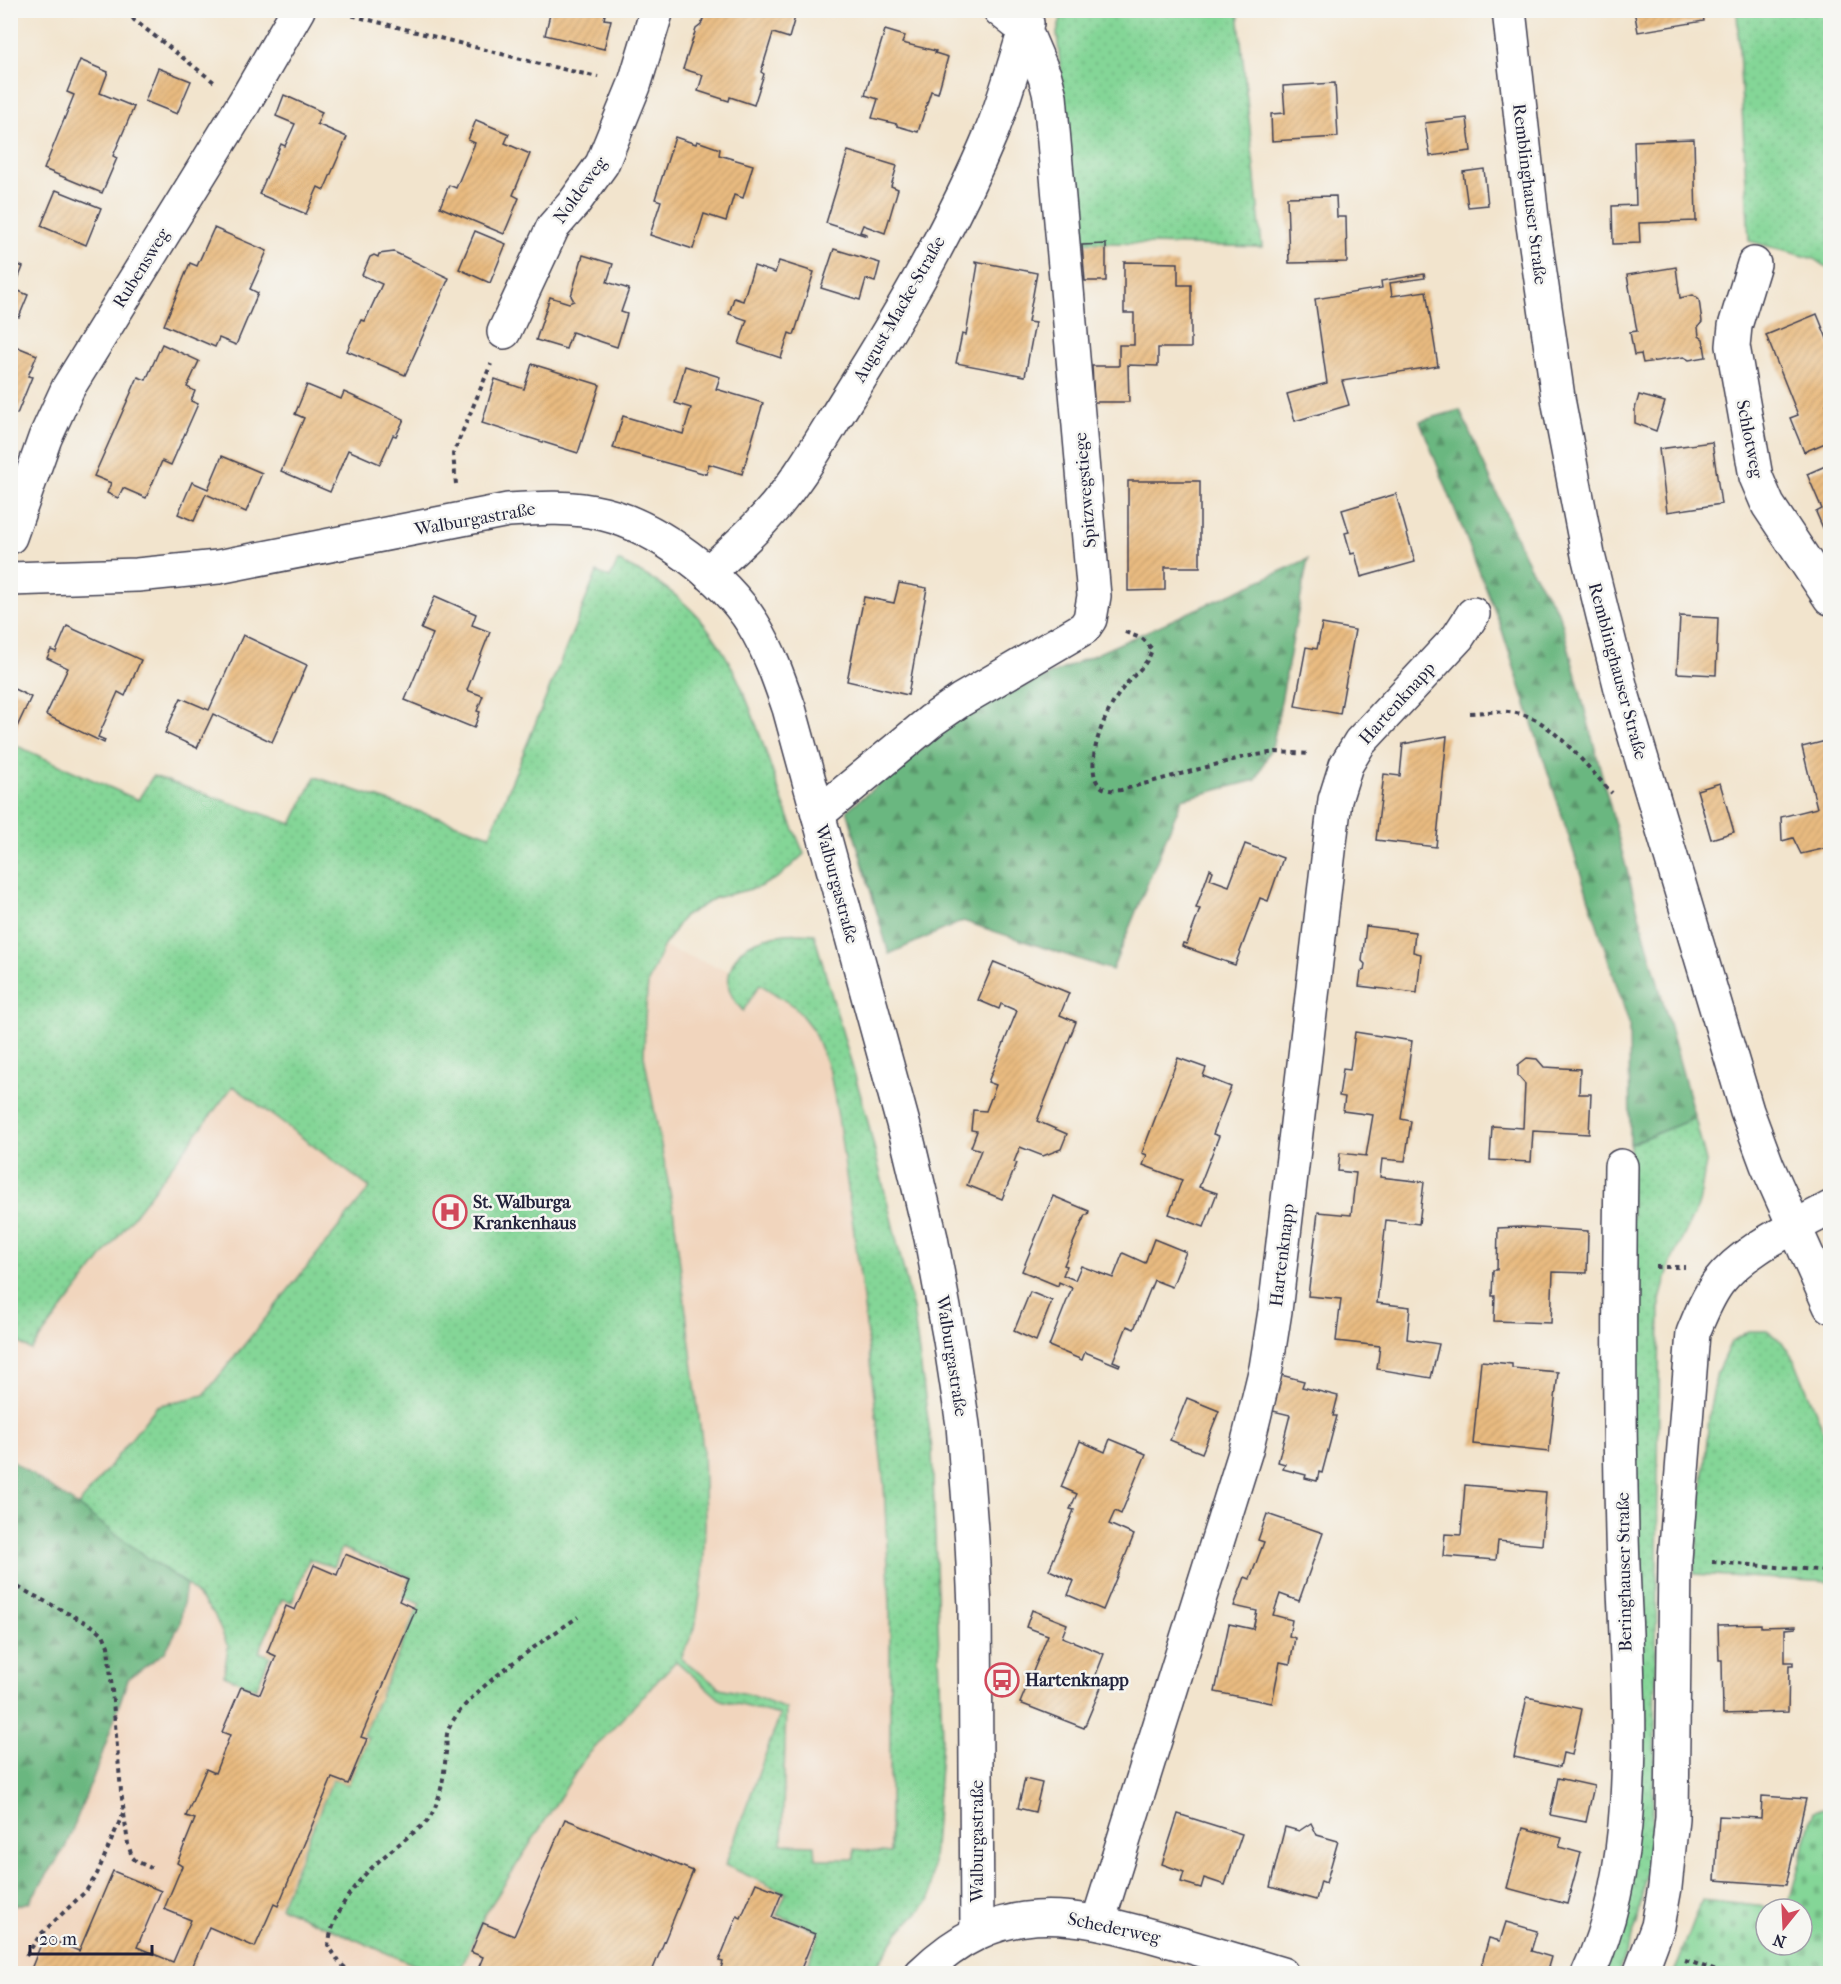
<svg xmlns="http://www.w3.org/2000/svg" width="1841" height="1984" font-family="'IM FELL French Canon',serif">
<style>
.built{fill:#f1d5bd}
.grass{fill:url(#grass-dots);stroke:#537c69;stroke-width:1.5}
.forest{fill:url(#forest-firs);stroke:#466c5e;stroke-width:1.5}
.cemetery{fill:url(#cemetery-stones);stroke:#537c69;stroke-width:1.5}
.building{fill:url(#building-hatch)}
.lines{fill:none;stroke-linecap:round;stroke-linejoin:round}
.minor-casing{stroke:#413f51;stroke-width:36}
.major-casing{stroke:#413f51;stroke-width:36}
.path{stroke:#413f51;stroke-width:4;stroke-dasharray:4.5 4.5;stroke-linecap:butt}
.minor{stroke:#fff;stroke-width:33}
.major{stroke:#fff;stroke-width:33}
.labels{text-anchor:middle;stroke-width:5;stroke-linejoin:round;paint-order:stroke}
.street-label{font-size:18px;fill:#22223b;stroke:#f6f6f2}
.poi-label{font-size:18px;font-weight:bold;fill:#22223b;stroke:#f6f6f2;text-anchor:start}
</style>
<defs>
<pattern id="grass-dots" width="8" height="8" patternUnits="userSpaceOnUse" patternTransform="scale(1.5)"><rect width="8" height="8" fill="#84d697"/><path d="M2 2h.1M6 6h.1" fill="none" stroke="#72b783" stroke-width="1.8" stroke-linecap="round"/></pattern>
<pattern id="forest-firs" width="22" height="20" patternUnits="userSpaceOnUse" patternTransform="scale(1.5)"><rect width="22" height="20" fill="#6bb780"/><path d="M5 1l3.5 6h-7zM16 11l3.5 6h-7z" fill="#58946a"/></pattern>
<pattern id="cemetery-stones" width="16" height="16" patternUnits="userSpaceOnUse" patternTransform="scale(1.5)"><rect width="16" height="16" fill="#84d697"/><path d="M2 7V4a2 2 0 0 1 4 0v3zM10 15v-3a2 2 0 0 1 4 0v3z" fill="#72b783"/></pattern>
<pattern id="building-hatch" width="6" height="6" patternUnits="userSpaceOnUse" patternTransform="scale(1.5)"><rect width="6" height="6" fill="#e9bb80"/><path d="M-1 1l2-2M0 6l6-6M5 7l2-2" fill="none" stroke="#c8a070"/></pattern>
</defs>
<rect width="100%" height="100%" fill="#f6f6f2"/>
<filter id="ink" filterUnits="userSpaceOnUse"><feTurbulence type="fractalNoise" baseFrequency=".0167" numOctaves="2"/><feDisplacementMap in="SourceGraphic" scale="12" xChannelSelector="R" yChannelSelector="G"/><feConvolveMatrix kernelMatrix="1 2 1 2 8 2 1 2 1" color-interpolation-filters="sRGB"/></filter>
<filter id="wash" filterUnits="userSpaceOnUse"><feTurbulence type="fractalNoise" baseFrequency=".008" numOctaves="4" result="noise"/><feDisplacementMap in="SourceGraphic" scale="24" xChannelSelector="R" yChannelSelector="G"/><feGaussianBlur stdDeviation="1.35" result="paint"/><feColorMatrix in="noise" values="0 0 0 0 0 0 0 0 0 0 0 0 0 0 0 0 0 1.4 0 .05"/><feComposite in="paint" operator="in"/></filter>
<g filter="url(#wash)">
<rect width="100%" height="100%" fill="#f2e4cd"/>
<polygon class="built" points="618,561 648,576 685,603 711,632 734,672 756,723 781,797 804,854 779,877 759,887 715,898 683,917 663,947 730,971 735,960 749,944 795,932 814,934 866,1114 913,1309 932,1449 938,1585 942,1739 930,1900 899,1932 872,1973 11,1974 11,743 138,800 153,776 292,824 315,777 490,835 597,572 610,578"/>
<g class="grass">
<polygon points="1063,11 1238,11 1262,247 1077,242 1057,33"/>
<polygon points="1737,11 1830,11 1830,270 1814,259 1749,241"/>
<path d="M 618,561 C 642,573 665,585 684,603 C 737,649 758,731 780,794 C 787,814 796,834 804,854 L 779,877 L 759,887 L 715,898 L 683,917 L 663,947 L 648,983 L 645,1018 L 644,1056 L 673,1208 L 703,1449 L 705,1523 L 703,1576 L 695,1628 L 681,1658 L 720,1688 L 751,1695 L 786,1709 L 782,1844 L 815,1845 L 816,1859 L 854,1859 L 854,1849 L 890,1853 L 890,1606 L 884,1485 L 862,1290 L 838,1117 L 830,1072 L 813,1030 L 795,1007 L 760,984 L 743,1011 C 737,1004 731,997 729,988 C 726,972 736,951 750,944 C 770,934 793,932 814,934 L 866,1114 L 913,1309 L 932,1449 L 942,1739 L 930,1900 L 899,1932 L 872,1973 L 805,1973 L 820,1931 L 777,1915 L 786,1893 L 725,1865 L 780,1715 L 721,1700 L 676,1661 L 585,1758 L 484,1916 L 459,1973 L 443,1973 L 417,1966 L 280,1907 L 333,1779 L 348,1785 L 368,1738 L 363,1735 L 420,1604 L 404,1597 L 410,1577 L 342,1548 L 334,1567 L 309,1559 L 292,1602 L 282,1599 L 259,1652 L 270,1656 L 256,1689 L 224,1675 L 228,1647 L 214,1614 L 187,1584 L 149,1559 L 78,1506 L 157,1406 L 204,1395 L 370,1188 L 233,1086 L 31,1350 L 11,1338 L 10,743 L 138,800 L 153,776 L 292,824 L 315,777 L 490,835 L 597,572 L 610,578 Z"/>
<polygon points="1695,1118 1706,1162 1699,1204 1670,1264 1660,1300 1655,1747 1651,1843 1637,1924 1618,1973 1600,1974 1619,1923 1633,1264 1630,1144"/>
<polygon points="1748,1331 1767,1331 1782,1342 1796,1363 1830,1447 1830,1582 1694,1574 1710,1408 1717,1372 1731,1342"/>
</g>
<g class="forest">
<polygon points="1460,410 1529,566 1560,615 1626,867 1695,1118 1630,1144 1629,1023 1500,624 1420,421"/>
<polygon points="1308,559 1273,744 1256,780 1182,799 1112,970 963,921 889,954 847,810 967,712"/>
<polygon points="11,1460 78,1506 149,1559 186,1584 180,1624 165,1652 128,1679 99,1763 65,1848 29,1902 11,1907"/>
</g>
<polygon class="cemetery" points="1830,1808 1830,1973 1674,1973 1702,1900 1785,1909 1766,1909 1766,1945 1802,1945 1802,1909 1787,1909 1814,1811"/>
<g id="blocks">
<g class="building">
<polygon points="551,10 606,10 604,19 611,20 604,49 545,35"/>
<polygon points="706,10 797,10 789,38 773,33 761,72 764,74 754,105 730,97 729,101 698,91 703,75 683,69 696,29 701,25"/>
<polygon points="1634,10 1702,10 1704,21 1638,32"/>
<polygon points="885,30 905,36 902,43 936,51 935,53 948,57 938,93 931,91 918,132 897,126 897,124 872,118 878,99 865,95"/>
<polygon points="80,60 108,72 100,93 134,107 113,156 117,158 102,193 44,169 74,95 67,92"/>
<polygon points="158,68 191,81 177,114 145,101"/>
<polygon points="1335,83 1338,137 1272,141 1271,114 1285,113 1283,86"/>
<polygon points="284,95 322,112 317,124 347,137 324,190 318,187 306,214 259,194 281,144 285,146 295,124 276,116"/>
<polygon points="1467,118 1471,151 1430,156 1425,123"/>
<polygon points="476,120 509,134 505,143 530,154 513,195 519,198 504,234 440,207 449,185 456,188 475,143 468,140"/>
<polygon points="675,137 696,144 697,141 720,149 719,155 753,165 743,198 734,195 726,221 704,214 693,249 650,235 661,201 655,199"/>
<polygon points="1694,139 1696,221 1639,223 1640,243 1613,244 1612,206 1636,205 1634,141"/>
<polygon points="848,151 897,166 891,186 898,189 885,233 863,225 860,232 867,234 867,236 826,223"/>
<polygon points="1484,169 1488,205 1468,207 1463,172"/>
<polygon points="56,190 101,208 86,245 41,226"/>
<polygon points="1336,196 1337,217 1346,217 1347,262 1289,263 1287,197"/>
<polygon points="214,228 267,251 250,289 258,293 236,345 219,338 215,347 164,325 190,263 197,266"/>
<polygon points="475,231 506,244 490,283 459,269"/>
<polygon points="1106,244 1106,281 1085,281 1082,245"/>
<polygon points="834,249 880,263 875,282 866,279 860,300 821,288"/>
<polygon points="394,252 449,278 405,375 347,351 361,320 365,321 382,284 362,275 370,257 374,255 378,257 379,254"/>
<polygon points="583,255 613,264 607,282 629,289 621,312 627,314 617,347 572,332 566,349 536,340 550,297 569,303 574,301 571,296"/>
<polygon points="10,261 23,267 14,289 28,295 19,317 10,314"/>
<polygon points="779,261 814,272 794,335 789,333 781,358 739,344 747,320 729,314 734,298 743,301 754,266 775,273"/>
<polygon points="975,261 1037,273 1028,322 1035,323 1025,376 956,363 962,334 966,335 978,264 975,263"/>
<polygon points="1124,262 1178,263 1178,285 1191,285 1191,348 1158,348 1158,366 1128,365 1129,402 1094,402 1092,366 1119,366 1119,345 1134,345 1134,313 1124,313"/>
<polygon points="1676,267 1680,298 1693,295 1699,300 1702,322 1698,327 1699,336 1703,339 1706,357 1689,360 1684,357 1643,363 1641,354 1634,355 1630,332 1637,331 1627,275"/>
<polygon points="1424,274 1425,278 1390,283 1392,296 1426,291 1438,366 1342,381 1349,405 1295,421 1287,394 1327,383 1315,299 1382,288 1381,281"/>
<polygon points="1817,314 1830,346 1830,402 1826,404 1830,414 1830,441 1804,452 1790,418 1798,415 1766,335"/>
<polygon points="10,344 37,355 28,376 32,377 17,414 10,411"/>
<polygon points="162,344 199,361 187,387 195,391 191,401 198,404 171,465 162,461 146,498 123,488 118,498 107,493 111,483 94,476 138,377 146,380"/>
<polygon points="532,364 600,385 578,453 482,423 495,379 524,389"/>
<polygon points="685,366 720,377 716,389 763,403 742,474 709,464 706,474 613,448 623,416 683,434 691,408 675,403"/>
<polygon points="307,385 341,399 344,392 404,419 396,436 393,435 380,464 348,450 330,492 281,471 304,418 295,414"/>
<polygon points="1639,395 1665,402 1656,431 1635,423 1635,409"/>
<polygon points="1712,442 1721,504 1667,512 1659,449"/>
<polygon points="222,456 262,473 246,512 206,494 194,521 178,514 192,482 208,489"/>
<polygon points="1830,464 1830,525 1823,528 1816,512 1822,509 1807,474"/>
<polygon points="1128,481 1200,481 1200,567 1165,567 1165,590 1128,591"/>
<polygon points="1396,494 1415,562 1361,577 1355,553 1351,554 1345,533 1349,532 1342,510"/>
<polygon points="899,583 927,588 908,695 847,681 864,597 894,603"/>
<polygon points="435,596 476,614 472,625 490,632 467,690 483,696 477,711 480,712 474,728 405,700 433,634 421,629"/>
<polygon points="1680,616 1718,618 1716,675 1677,673"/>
<polygon points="1322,624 1355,630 1340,714 1295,706 1306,647 1317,649"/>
<polygon points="67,626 141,660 125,696 118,692 98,737 105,740 104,743 46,715 68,668 47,658 51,650 56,652"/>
<polygon points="243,635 307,665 272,742 213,714 197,748 165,733 181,698 209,710"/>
<polygon points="10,687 31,697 15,731 10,729"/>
<polygon points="1447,736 1436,847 1376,840 1384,774 1400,776 1403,744"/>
<polygon points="1830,740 1830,859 1827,848 1801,854 1793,838 1782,841 1781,817 1817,808 1802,747"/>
<polygon points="1720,783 1734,832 1711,839 1697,790"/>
<polygon points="1245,844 1283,858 1268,901 1260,898 1235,965 1182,946 1183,943 1187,944 1200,909 1196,908 1210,869 1213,871 1210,879 1229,886"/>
<polygon points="1366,926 1415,932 1413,952 1421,954 1417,993 1359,986 1361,972 1364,970 1365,964 1362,961"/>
<polygon points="994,962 1069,993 1060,1015 1076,1022 1037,1121 1067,1134 1061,1149 1043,1156 1020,1147 1014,1162 1017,1163 1002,1199 967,1185 981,1150 971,1147 977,1131 971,1130 973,1110 986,1111 996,1085 988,1082 1017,1011 1001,1004 999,1009 978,1000"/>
<polygon points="1355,1032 1412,1041 1401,1119 1411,1121 1405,1161 1382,1159 1380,1177 1424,1182 1419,1224 1386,1220 1377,1303 1410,1307 1407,1339 1439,1344 1431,1378 1377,1369 1380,1346 1336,1341 1341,1299 1308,1296 1318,1212 1351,1215 1356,1173 1338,1171 1340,1153 1366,1156 1373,1115 1343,1111 1345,1097 1339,1096 1343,1069 1350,1070"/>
<polygon points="1178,1058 1206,1068 1203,1076 1231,1087 1213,1134 1219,1136 1199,1187 1217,1193 1204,1227 1169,1214 1182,1180 1143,1165 1147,1155 1142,1153"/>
<polygon points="1527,1058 1537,1059 1544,1067 1580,1069 1579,1094 1591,1094 1589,1134 1533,1131 1531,1162 1490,1160 1492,1126 1523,1128 1525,1084 1518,1076 1518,1065"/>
<polygon points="1053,1196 1089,1211 1088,1215 1085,1215 1064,1265 1067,1266 1063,1275 1075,1280 1081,1266 1113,1278 1123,1253 1145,1263 1154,1239 1186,1252 1172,1287 1154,1280 1134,1329 1127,1326 1113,1361 1120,1364 1119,1366 1085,1352 1082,1360 1049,1346 1072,1288 1059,1282 1058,1286 1022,1271"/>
<polygon points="1521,1227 1588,1231 1587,1273 1553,1272 1551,1323 1494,1321 1495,1296 1492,1296 1493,1270 1497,1270 1498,1228"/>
<polygon points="1030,1292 1052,1301 1036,1341 1014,1331"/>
<polygon points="1481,1361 1512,1364 1512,1368 1558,1372 1549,1452 1473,1444"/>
<polygon points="1281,1375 1304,1381 1302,1387 1338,1396 1333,1416 1337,1416 1322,1473 1319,1472 1317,1481 1305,1478 1306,1475 1283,1469 1285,1464 1278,1462 1290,1415 1273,1411"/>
<polygon points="1187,1398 1219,1411 1202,1453 1170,1440"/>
<polygon points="1110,1439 1146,1454 1121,1514 1115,1511 1109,1524 1134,1535 1103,1610 1068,1595 1074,1581 1049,1570 1074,1510 1070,1509 1077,1494 1061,1487 1080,1441 1105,1452"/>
<polygon points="1465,1485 1546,1492 1542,1545 1498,1541 1496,1560 1443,1556 1445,1534 1461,1535"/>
<polygon points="1267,1514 1323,1533 1299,1601 1280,1594 1273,1615 1292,1620 1289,1636 1295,1638 1290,1664 1280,1662 1272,1703 1215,1692 1229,1624 1253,1629 1257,1611 1234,1606 1245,1577 1250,1579 1264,1542 1258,1540"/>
<polygon points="345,1554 408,1580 399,1601 416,1609 361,1737 367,1739 348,1784 332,1778 278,1906 274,1904 255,1947 209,1927 191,1970 201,1974 29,1974 44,1937 79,1951 113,1871 161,1891 137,1947 173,1962 191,1920 164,1909 182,1866 177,1863 195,1819 186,1816 206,1769 215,1773 230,1735 222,1732 241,1687 260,1694 276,1656 267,1652 286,1606 295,1610 314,1565 337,1575"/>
<polygon points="1032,1610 1067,1624 1062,1637 1104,1654 1095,1677 1104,1680 1084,1728 1020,1703 1048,1635 1026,1627"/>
<polygon points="1761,1624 1761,1627 1796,1626 1796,1628 1785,1629 1785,1662 1793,1662 1793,1665 1789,1665 1788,1712 1723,1714 1722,1660 1719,1660 1718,1625"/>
<polygon points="1527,1697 1582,1709 1572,1755 1563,1753 1560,1767 1514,1757"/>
<polygon points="1558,1778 1594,1786 1586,1822 1550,1815"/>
<polygon points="1025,1779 1042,1783 1035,1812 1018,1808"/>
<polygon points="1762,1796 1806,1799 1786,1885 1715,1880 1719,1816 1761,1818"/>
<polygon points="1178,1814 1242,1834 1225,1885 1204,1878 1201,1888 1181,1882 1184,1872 1162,1864"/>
<polygon points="565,1819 693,1871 651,1974 476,1974 483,1957 471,1952 483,1923 514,1936"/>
<polygon points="1311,1823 1317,1835 1338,1841 1326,1883 1321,1881 1316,1900 1270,1887 1285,1827 1299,1831"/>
<polygon points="1523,1828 1562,1838 1559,1847 1581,1853 1567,1904 1507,1888"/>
<polygon points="756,1883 782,1893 772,1917 815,1934 799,1974 719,1974 723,1962 719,1961 737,1916 741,1918"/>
<polygon points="1506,1922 1537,1931 1531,1951 1551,1957 1546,1974 1479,1974 1489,1938 1500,1941"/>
<polygon points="1152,1966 1175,1973 1175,1974 1150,1974"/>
</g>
</g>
</g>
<g filter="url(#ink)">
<use href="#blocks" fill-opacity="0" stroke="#413f51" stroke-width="1.5"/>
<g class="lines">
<defs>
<g id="minor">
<polyline points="1754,264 1735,326 1733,346 1756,477 1768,505 1830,598"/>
<polyline points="504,332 553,227 574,203 602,164 634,86 657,10"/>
<polyline points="10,537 45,438 68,388 244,103 298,10"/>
<path d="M 708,573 C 727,555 747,538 764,519 C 797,484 821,440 847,399 C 901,313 953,225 992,131 C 1006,95 1016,59 1027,23"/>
<path d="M 10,579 L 137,575 L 218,567 L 508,510 C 540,508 572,506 604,514 C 657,527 724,577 753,624 C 769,650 779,679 789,708 L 907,1138 L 931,1238 L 950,1340 L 963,1425 L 972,1543 L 975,1607 L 977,1932"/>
<polyline points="818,814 932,720 961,700 1084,628 1090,619 1094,596 1050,96 1045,77 1025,30 1000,10"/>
<polyline points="1098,1922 1246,1450 1266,1368 1275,1311 1335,800 1346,765 1360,742 1458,637 1473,614"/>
<path d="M 921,1974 C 999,1898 1068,1912 1163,1939 C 1203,1950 1242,1962 1282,1974"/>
<path d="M 1588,1974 C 1648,1846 1625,1672 1622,1534 C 1619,1411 1619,1289 1621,1166"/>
<path d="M 1640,1974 L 1658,1926 L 1665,1887 L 1672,1818 L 1675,1559 L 1693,1333 C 1700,1316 1707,1298 1718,1283 C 1745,1248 1792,1229 1830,1208"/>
</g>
<polyline id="major" points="1509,10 1532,218 1559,404 1588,555 1622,693 1747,1111 1767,1165 1830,1306"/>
</defs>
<use href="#minor" class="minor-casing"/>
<use href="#major" class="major-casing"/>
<g class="path">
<polyline points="128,10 134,20 214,82"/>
<polyline points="335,11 540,64 598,77"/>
<polyline points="456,484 453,454 491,364"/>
<path d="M 1125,632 L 1143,639 L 1152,649 C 1148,664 1137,672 1127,683 C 1109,704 1090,745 1094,773 C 1096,788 1107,792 1121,790 L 1244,757 L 1276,752 L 1311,754"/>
<path d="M 1470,713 C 1489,712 1511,709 1530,717 C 1557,728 1591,771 1612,793"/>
<polyline points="1656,1267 1685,1267"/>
<polyline points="1712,1562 1830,1571"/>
<polyline points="10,1583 96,1628 103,1634 108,1646 121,1791 128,1844 132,1857 136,1861 151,1868"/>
<polyline points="26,1956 40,1935 86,1891 97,1874 124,1811"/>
<polyline points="1685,1960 1725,1974"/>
<path d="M 352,1974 L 340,1963 L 328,1945 C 340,1885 383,1857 427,1822 C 441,1801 444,1777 446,1752 C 447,1746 446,1740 447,1734 C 456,1697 546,1639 578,1617"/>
</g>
<use href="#minor" class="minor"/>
<use href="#major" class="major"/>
</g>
</g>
<defs>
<symbol id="hospital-ring" viewBox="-11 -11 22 22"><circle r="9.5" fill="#f6f6f2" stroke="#d1495b" stroke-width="1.5"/><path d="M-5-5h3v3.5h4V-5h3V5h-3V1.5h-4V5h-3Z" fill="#d1495b"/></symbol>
<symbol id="bus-ring" viewBox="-11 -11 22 22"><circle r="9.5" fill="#f6f6f2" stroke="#d1495b" stroke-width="1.5"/><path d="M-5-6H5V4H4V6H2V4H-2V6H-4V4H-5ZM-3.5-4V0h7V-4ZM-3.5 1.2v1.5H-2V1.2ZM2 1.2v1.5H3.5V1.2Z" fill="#d1495b"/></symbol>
</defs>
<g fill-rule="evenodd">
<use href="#hospital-ring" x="431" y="1193" width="38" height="38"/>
<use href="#bus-ring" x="983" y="1661" width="38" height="38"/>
</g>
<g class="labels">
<g class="street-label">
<text transform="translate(580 190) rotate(-54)" y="6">Noldeweg</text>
<text transform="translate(1530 194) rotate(83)" y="6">Remblinghauser Straße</text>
<text transform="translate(141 268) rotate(-58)" y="6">Rubensweg</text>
<text transform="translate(899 309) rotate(-60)" y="6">August-Macke-Straße</text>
<text transform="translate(1750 439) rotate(79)" y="6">Schlotweg</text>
<text transform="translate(1085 490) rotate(-95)" y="6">Spitzwegstiege</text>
<text transform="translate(475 519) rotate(-10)" y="6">Walburgastraße</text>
<text transform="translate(1618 671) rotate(75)" y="6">Remblinghauser Straße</text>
<text transform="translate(1397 703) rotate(-48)" y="6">Hartenknapp</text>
<text transform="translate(837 884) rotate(75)" y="6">Walburgastraße</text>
<text transform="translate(1282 1255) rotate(-83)" y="6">Hartenknapp</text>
<text transform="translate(952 1356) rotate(81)" y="6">Walburgastraße</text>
<text transform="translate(1624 1572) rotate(-91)" y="6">Beringhauser Straße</text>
<text transform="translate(977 1841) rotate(-90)" y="6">Walburgastraße</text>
<text transform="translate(1114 1928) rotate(12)" y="6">Schederweg</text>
</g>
<g class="poi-label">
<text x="473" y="1208">St. Walburga<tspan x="473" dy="21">Krankenhaus</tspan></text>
<text x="1025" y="1686">Hartenknapp</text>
</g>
</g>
<rect width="1841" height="1984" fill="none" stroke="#f6f6f2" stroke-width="36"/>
<g transform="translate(1784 1927) rotate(198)"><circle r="28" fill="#f6f6f2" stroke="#a1a1a9" stroke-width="1.5"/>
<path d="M0-4.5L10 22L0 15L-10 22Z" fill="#d1495b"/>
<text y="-9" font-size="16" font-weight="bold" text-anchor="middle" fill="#22223b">N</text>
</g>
<path d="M30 1945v9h122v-9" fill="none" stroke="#22223b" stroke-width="3"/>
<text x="39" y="1945" font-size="18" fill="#22223b" stroke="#f6f6f2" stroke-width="4.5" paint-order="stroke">20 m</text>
</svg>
